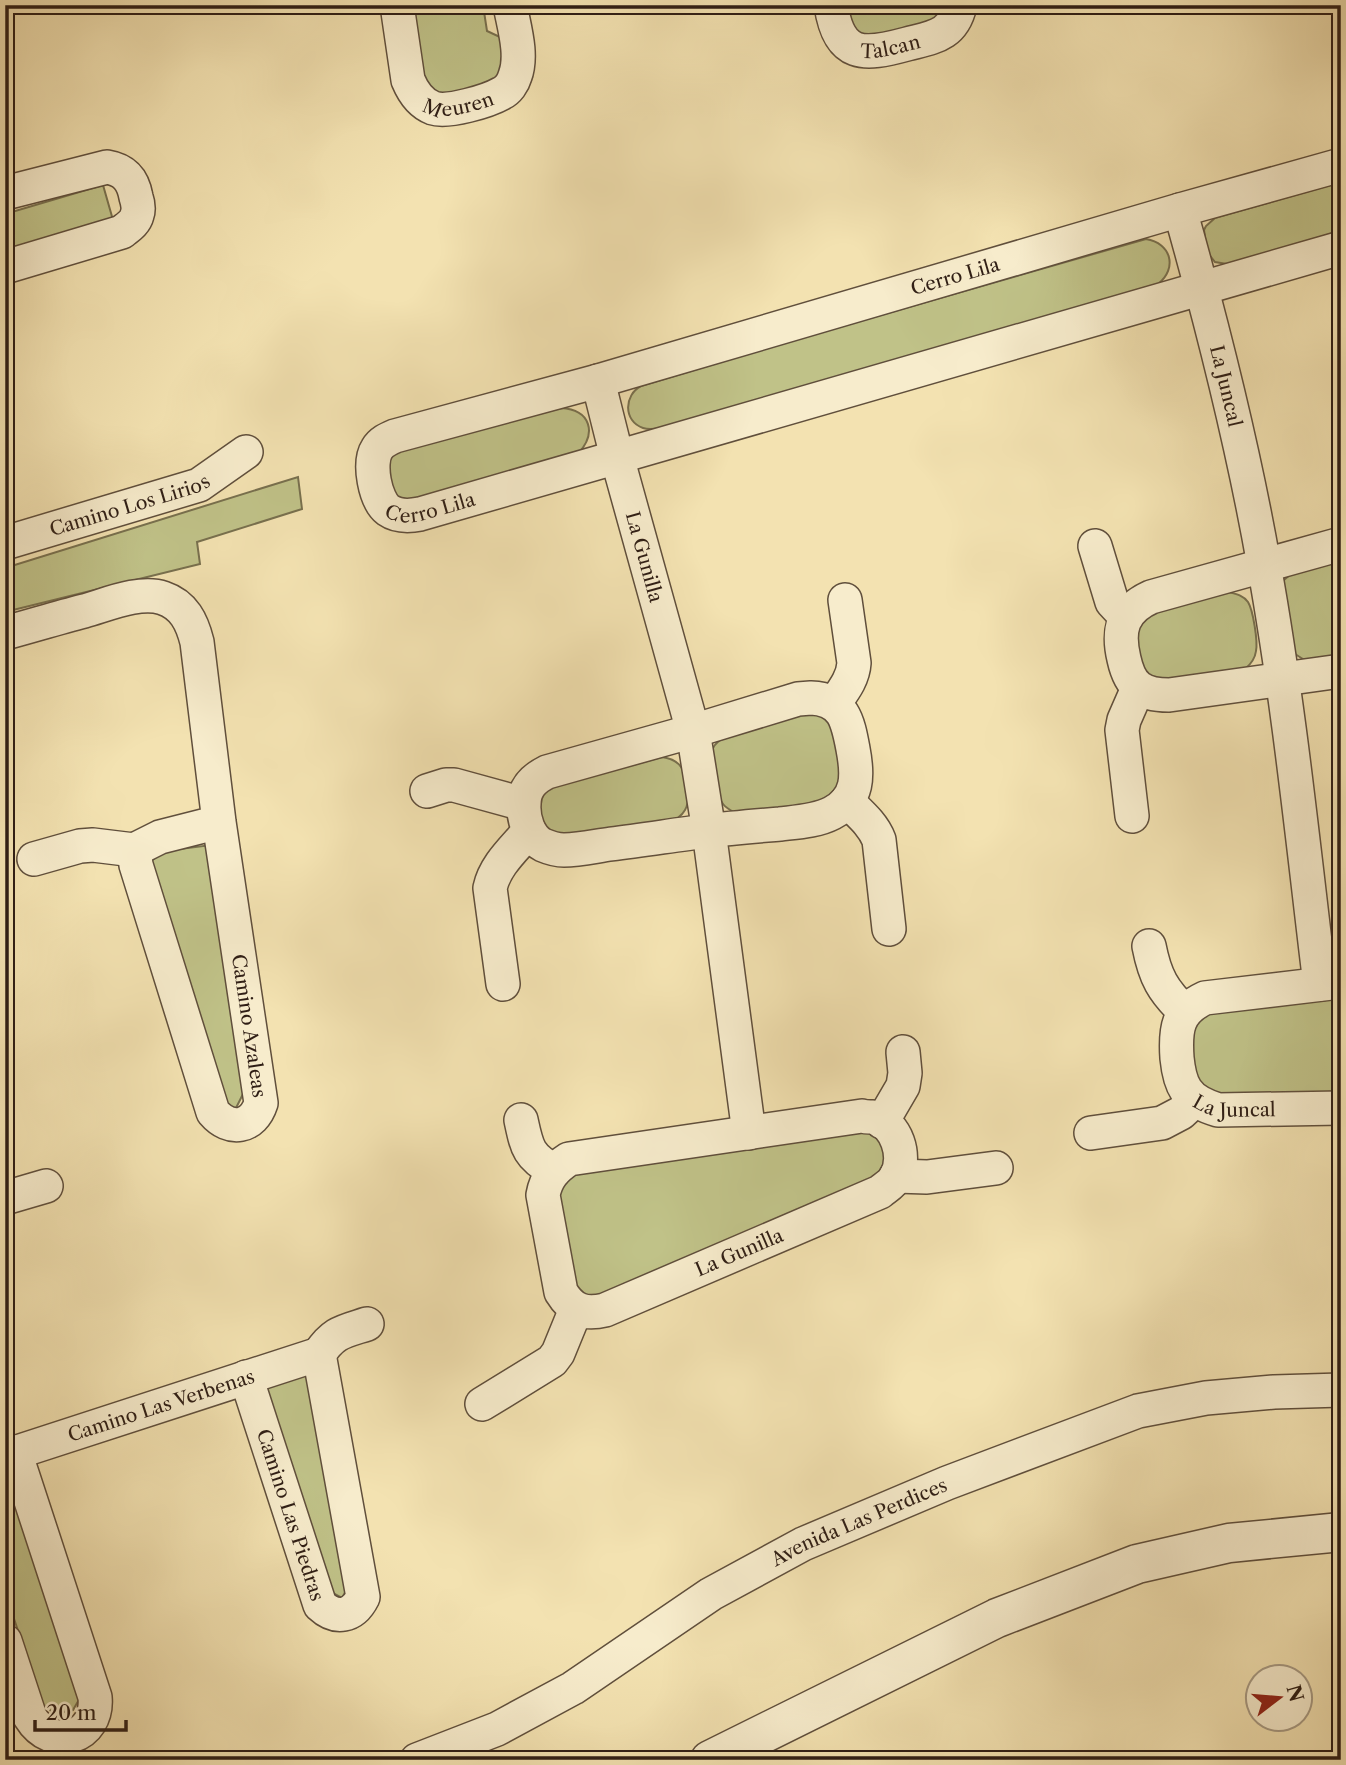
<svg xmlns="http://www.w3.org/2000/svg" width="1346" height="1765" font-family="'Libre Caslon Text',serif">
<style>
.green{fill:#c0c288;stroke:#78704e;stroke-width:2}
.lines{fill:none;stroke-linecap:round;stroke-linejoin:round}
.minor-casing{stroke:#604f3c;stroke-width:36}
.tertiary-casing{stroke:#604f3c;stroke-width:41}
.minor{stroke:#f7eccc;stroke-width:33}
.tertiary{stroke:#f7eccc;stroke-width:38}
.labels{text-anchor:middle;stroke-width:5;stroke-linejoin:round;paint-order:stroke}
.street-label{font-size:19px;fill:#2f1e15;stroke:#f7eccc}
</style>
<rect width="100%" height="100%" fill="#f3e2b1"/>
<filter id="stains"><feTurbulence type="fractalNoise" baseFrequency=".00286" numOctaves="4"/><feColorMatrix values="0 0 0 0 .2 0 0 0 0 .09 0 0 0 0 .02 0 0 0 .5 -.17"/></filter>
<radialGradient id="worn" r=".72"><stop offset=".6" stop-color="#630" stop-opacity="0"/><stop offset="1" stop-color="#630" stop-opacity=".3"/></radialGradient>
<g class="green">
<polygon points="405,5 483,5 487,31 502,38 505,63 500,78 453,97 428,92"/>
<polygon points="841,5 948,5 938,23 858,39"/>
<polygon points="1341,182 1341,231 1227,264 1215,262 1207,252 1204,230 1206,226 1215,218"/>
<polygon points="103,185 113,220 5,251 5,214"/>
<path d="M 1146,239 C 1171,243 1178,268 1158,284 L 661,428 C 655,429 649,430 643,428 C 623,421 624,395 641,386 L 804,337 Z"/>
<path d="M 561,408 C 591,410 597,433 578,454 L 415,503 L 394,496 C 390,480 381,462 397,451 Z"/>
<polygon points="298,477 302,509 197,542 200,564 5,612 5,568"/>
<polygon points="1341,558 1341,660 1306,661 1292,652 1281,587 1284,580 1292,573"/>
<path d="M 1228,592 C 1236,594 1243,595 1248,602 C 1253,610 1258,641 1256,651 C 1255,659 1251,664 1245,669 L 1170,683 L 1138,673 L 1133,622 L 1140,616 Z"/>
<path d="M 801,713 L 820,715 L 834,727 L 844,770 L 839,789 L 819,804 L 737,814 C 732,811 727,809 723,804 C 717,797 710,757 713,748 C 715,744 717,743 720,740 Z"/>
<path d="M 662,757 C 669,758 677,761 681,767 C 688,776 691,800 685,810 C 681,817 675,820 668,824 L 546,836 L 535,797 L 548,788 Z"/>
<polygon points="211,845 244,1092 235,1110 220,1098 150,862 164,851"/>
<polygon points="1341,995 1341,1096 1220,1098 1196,1082 1186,1047 1195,1020 1203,1013"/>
<polygon points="868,1131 883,1142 885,1164 877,1178 596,1301 574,1290 558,1194 572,1172"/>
<polygon points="309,1370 349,1585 342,1598 329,1591 263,1387"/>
<polygon points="5,1474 80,1698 73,1710 55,1714 43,1705 5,1592"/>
</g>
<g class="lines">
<defs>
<g id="minor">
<path id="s1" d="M 397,5 L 408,80 C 413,92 420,103 433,108 C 448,113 488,101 502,93 C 508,90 513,83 515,76 C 523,55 514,27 510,5"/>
<path id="s2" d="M 831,5 C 839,58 863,56 907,44 C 933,37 953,36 960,5"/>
<path id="s3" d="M 1341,165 L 1180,210 L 598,381 L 395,436 C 388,439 381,442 377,449 C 368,463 375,500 388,510 C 398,517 410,516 420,514 L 1341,248"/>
<path d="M 5,193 L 107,167 C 125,170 133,180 136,197 C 138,203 139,210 137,215 C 135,223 128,227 122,232 L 5,267"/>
<path id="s4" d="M 1180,210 C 1213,327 1243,445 1264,565 C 1289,704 1303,844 1320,984"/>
<path id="s5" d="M 598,381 L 617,457 L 693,731 L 709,831 L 749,1133"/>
<path id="s6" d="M 5,543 L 199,485 L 246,452"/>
<path d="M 1341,544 L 1151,597 C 1122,610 1117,630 1124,659 C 1130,686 1141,695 1169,695 L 1341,671"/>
<polyline points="1095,546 1112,602 1126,617"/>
<path id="s7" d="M 5,633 C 31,626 57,618 84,611 C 106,605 140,590 163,598 C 184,605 192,622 197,642 L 219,822 L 261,1103 C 253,1128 230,1132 213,1112 L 136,865 L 134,850 L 160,837 L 219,822"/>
<path d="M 811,698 C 844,699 848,722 853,749 C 858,775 859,799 832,813 C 817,821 797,822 780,824 C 756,826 731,828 706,831 C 675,835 643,840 611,844 C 596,846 580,850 564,850 C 557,850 550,848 543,845 C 529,838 523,819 524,804 C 524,788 533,779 547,772 L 693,731 L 798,699 Z"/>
<path d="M 834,704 C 843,691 853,679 854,663 L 845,600"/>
<polyline points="427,791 446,785 454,785 523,804"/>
<path d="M 847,801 C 859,813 873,824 879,840 L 889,929"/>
<polyline points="1132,816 1122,730 1124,720 1138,688"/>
<polyline points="34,859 80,846 93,845 134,850"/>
<path d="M 1149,946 C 1155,977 1163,991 1185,1012"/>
<path id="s8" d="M 1340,982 L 1205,998 C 1177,1011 1175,1029 1177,1058 C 1178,1068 1180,1081 1186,1090 C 1193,1101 1205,1106 1218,1110 L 1341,1108"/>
<path d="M 503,984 L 490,888 C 495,865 514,849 529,831"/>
<path d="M 862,1116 C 865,1117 869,1117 873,1117 C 897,1124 907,1156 896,1177 C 892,1184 886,1187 880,1192 L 605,1310 C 584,1315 572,1310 561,1292 L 543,1195 C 546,1178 555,1168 569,1159 Z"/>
<path d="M 521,1120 C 527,1148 528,1156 554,1171"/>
<polyline points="882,1122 903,1086 905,1073 903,1052"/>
<polyline points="1091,1133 1162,1123 1181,1113 1195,1100"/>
<polyline points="896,1176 927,1177 996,1168"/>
<polyline points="5,1198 46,1186"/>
<path d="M 319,1354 C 334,1332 342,1332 367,1324"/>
<path id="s9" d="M 246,1377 L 320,1605 C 336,1620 353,1617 363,1597 L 319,1354"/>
<polyline points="482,1404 552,1361 558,1353 576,1309"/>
<path id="s10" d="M 5,1456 L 319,1354"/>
<path d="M 5,1641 L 30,1717 C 52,1753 99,1738 95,1697 L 15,1452"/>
<path id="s11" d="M 417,1760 L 497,1729 L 573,1688 L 711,1594 L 803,1544 L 947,1483 L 1138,1411 L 1206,1398 L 1274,1392 L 1341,1390"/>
</g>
<polyline id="tertiary" points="710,1760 997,1618 1137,1564 1229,1543 1341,1532"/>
</defs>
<use href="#minor" class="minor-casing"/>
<use href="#tertiary" class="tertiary-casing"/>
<use href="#minor" class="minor"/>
<use href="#tertiary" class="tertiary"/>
</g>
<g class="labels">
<g class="street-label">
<text dy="7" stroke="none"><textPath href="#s2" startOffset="88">Talcan</textPath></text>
<text dy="7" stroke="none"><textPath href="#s1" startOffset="140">Meuren</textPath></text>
<text transform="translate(955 276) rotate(-16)" y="7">Cerro Lila</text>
<text dy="7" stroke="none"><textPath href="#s4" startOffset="182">La Juncal</textPath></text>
<text dy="7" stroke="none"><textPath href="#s3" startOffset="1116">Cerro Lila</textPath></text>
<text dy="7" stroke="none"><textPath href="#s6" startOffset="130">Camino Los Lirios</textPath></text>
<text dy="7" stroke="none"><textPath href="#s5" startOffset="182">La Gunilla</textPath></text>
<text dy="7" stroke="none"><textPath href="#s7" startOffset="609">Camino Azaleas</textPath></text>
<text dy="7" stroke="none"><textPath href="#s8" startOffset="296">La Juncal</textPath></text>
<text transform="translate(739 1252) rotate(-23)" y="7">La Gunilla</text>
<text dy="7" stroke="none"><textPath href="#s10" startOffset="164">Camino Las Verbenas</textPath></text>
<text dy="7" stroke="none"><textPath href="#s9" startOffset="145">Camino Las Piedras</textPath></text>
<text dy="7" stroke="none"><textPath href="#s11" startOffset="504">Avenida Las Perdices</textPath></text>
</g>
</g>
<rect width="1346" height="1765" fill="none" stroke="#f3e2b1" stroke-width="28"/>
<rect x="7" y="7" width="1332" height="1751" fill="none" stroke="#2f1e15" stroke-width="3.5"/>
<rect x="14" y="14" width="1318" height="1737" fill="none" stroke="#2f1e15" stroke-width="2"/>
<g transform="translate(1279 1698) rotate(74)"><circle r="33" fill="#f7eccc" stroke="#a79a83" stroke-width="2"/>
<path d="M0-5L12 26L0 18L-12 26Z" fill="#8f2418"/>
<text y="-10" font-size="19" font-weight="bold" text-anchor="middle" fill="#2f1e15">N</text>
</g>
<path d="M35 1720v10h91v-10" fill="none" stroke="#2f1e15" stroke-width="3.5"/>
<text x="46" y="1720" font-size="21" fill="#2f1e15" stroke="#f7eccc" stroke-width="5" paint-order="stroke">20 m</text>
<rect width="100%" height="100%" filter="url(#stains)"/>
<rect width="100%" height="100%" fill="url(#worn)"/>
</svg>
